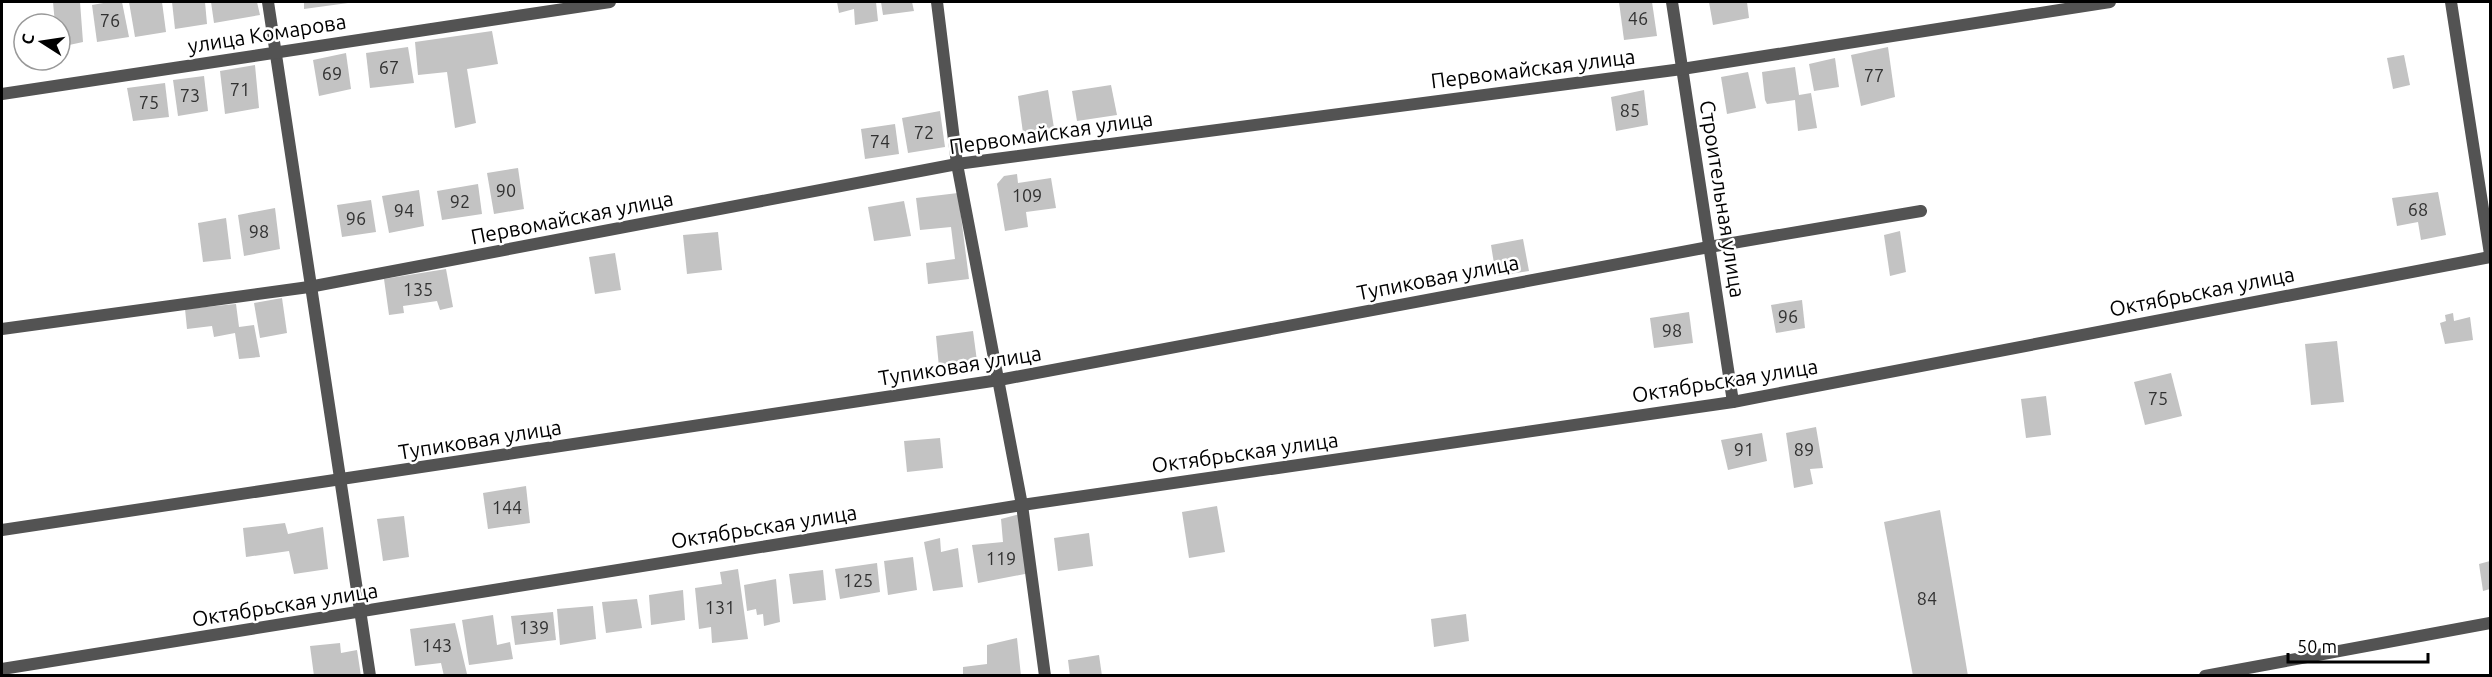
<svg xmlns="http://www.w3.org/2000/svg" width="2492" height="677" font-family="Ubuntu,sans-serif">
<style>
.building{fill:#c3c3c3}
.lines{fill:none;stroke-linecap:round;stroke-linejoin:round}
.minor{stroke:#535353;stroke-width:12}
.labels{text-anchor:middle;stroke-width:5;stroke-linejoin:round;paint-order:stroke}
.number-label{font-size:18px;fill:#313131}
.street-label{font-size:21px;fill:#000;stroke:#fff}
</style>
<rect width="100%" height="100%" fill="#fff"/>
<g class="building">
<polygon points="53,2 80,2 83,42 60,47 60,24 55,24"/>
<polygon points="109,2 122,2 129,37 97,42 92,5"/>
<polygon points="129,2 162,2 166,32 135,37"/>
<polygon points="172,2 205,2 207,24 175,29"/>
<polygon points="211,2 257,2 260,15 214,23"/>
<polygon points="304,2 348,2 348,3 304,9"/>
<polygon points="837,2 876,2 878,21 855,25 854,9 839,13"/>
<polygon points="881,2 912,2 914,11 883,15"/>
<polygon points="1619,2 1652,2 1657,36 1624,40"/>
<polygon points="1709,2 1747,2 1749,18 1713,25"/>
<polygon points="492,31 498,64 467,69 476,123 455,128 447,72 418,75 415,42"/>
<polygon points="408,47 414,83 370,88 366,53"/>
<polygon points="1888,47 1895,97 1861,106 1851,55"/>
<polygon points="346,53 351,89 319,96 313,60"/>
<polygon points="2404,55 2410,85 2393,89 2387,58"/>
<polygon points="1835,58 1839,87 1814,91 1809,64"/>
<polygon points="255,65 259,108 225,114 220,71"/>
<polygon points="1795,67 1799,95 1811,93 1817,128 1798,131 1795,100 1767,104 1765,100 1762,72"/>
<polygon points="1748,72 1756,108 1727,114 1721,77"/>
<polygon points="204,76 208,111 178,116 173,80"/>
<polygon points="165,83 169,117 133,121 127,88"/>
<polygon points="1111,85 1117,115 1077,121 1072,91"/>
<polygon points="1048,90 1054,128 1023,133 1018,96"/>
<polygon points="1644,90 1648,125 1616,131 1611,97"/>
<polygon points="940,111 945,147 908,153 902,118"/>
<polygon points="895,124 899,154 865,159 861,129"/>
<polygon points="518,168 524,209 494,214 487,173"/>
<polygon points="1017,174 1018,183 1051,178 1056,208 1026,212 1028,227 1005,231 997,184 1004,176"/>
<polygon points="478,184 482,214 442,220 437,191"/>
<polygon points="419,190 424,226 389,233 382,196"/>
<polygon points="2438,192 2446,235 2421,240 2418,222 2397,226 2392,198"/>
<polygon points="958,193 969,279 928,284 926,263 955,259 951,227 920,230 916,198"/>
<polygon points="371,200 376,232 342,237 337,205"/>
<polygon points="904,201 911,236 874,241 868,207"/>
<polygon points="275,208 280,249 244,256 238,215"/>
<polygon points="226,218 231,259 203,262 198,223"/>
<polygon points="1900,231 1906,272 1890,276 1884,235"/>
<polygon points="718,232 722,270 687,274 683,235"/>
<polygon points="1523,239 1529,271 1496,276 1491,245"/>
<polygon points="615,253 621,290 595,294 589,257"/>
<polygon points="446,269 453,307 440,310 437,301 403,306 404,313 389,315 384,279"/>
<polygon points="282,298 287,333 260,338 254,303"/>
<polygon points="1802,300 1805,328 1776,333 1771,305"/>
<polygon points="236,304 239,327 254,325 260,357 239,359 235,333 214,337 212,326 187,329 185,309"/>
<polygon points="1689,312 1693,343 1654,348 1650,318"/>
<polygon points="2453,313 2454,321 2470,317 2473,340 2445,344 2440,323 2446,321 2445,315"/>
<polygon points="973,331 977,361 939,367 936,336"/>
<polygon points="2337,341 2344,402 2311,405 2305,344"/>
<polygon points="2171,373 2182,416 2145,425 2134,382"/>
<polygon points="2046,396 2051,435 2026,438 2021,399"/>
<polygon points="1816,427 1823,468 1810,469 1813,484 1794,488 1786,433"/>
<polygon points="1762,433 1767,461 1728,470 1721,440"/>
<polygon points="940,438 943,468 907,472 904,441"/>
<polygon points="526,486 530,523 488,529 483,493"/>
<polygon points="1217,506 1225,552 1189,558 1182,512"/>
<polygon points="1940,510 1968,676 1913,676 1884,522"/>
<polygon points="1024,513 1030,573 978,583 972,545 1003,542 1001,519"/>
<polygon points="404,516 409,557 383,561 377,519"/>
<polygon points="285,523 288,534 323,527 328,569 294,574 289,551 246,557 243,528"/>
<polygon points="1089,533 1093,566 1058,571 1054,538"/>
<polygon points="940,538 941,552 958,548 963,587 933,591 924,542"/>
<polygon points="913,557 917,590 888,595 884,561"/>
<polygon points="2490,561 2490,589 2483,591 2479,564"/>
<polygon points="877,563 880,592 840,599 835,569"/>
<polygon points="738,569 748,639 712,643 711,627 699,629 695,588 722,584 720,572"/>
<polygon points="823,570 826,600 793,604 789,574"/>
<polygon points="776,579 780,622 764,626 763,614 757,615 756,609 747,611 744,585"/>
<polygon points="683,590 685,620 651,625 649,595"/>
<polygon points="637,599 642,628 606,633 602,602"/>
<polygon points="593,606 596,639 560,645 557,609"/>
<polygon points="553,612 556,640 515,645 511,616"/>
<polygon points="1466,614 1469,641 1434,647 1431,619"/>
<polygon points="493,615 497,645 510,642 513,659 469,665 462,620"/>
<polygon points="455,623 467,674 444,676 441,663 415,666 410,629"/>
<polygon points="1017,638 1021,676 963,676 963,667 987,664 987,645"/>
<polygon points="340,643 341,653 357,650 361,676 314,676 310,646"/>
<polygon points="1099,655 1102,676 1070,676 1068,660"/>
</g>
<g class="lines">
<g class="minor">
<polyline points="268,2 370,676"/>
<polyline points="937,2 957,164 1022,505 1045,676"/>
<polyline points="1672,2 1733,402"/>
<polyline points="2451,2 2490,254"/>
<polyline points="2,94 610,2"/>
<polyline points="2,329 309,287 957,164 1682,69 2110,2"/>
<polyline points="2,530 999,380 1709,247 1921,211"/>
<polyline points="2,669 1022,505 1733,402 2490,257"/>
<polyline points="2205,676 2490,623"/>
</g>
</g>
<g class="labels">
<g class="number-label">
<text x="1638" y="25">46</text>
<text x="110" y="27">76</text>
<text x="389" y="74">67</text>
<text x="332" y="80">69</text>
<text x="1874" y="82">77</text>
<text x="240" y="96">71</text>
<text x="190" y="102">73</text>
<text x="149" y="109">75</text>
<text x="1630" y="117">85</text>
<text x="924" y="139">72</text>
<text x="880" y="148">74</text>
<text x="506" y="197">90</text>
<text x="1027" y="202">109</text>
<text x="460" y="208">92</text>
<text x="2418" y="216">68</text>
<text x="404" y="217">94</text>
<text x="356" y="225">96</text>
<text x="259" y="238">98</text>
<text x="418" y="296">135</text>
<text x="1788" y="323">96</text>
<text x="1672" y="337">98</text>
<text x="2158" y="405">75</text>
<text x="1744" y="456">91</text>
<text x="1804" y="456">89</text>
<text x="507" y="514">144</text>
<text x="1001" y="565">119</text>
<text x="858" y="587">125</text>
<text x="1927" y="605">84</text>
<text x="720" y="614">131</text>
<text x="534" y="634">139</text>
<text x="437" y="652">143</text>
</g>
<g class="street-label">
<text transform="translate(267 34) rotate(-9)" y="7">улица Комарова</text>
<text transform="translate(1533 69) rotate(-7)" y="7">Первомайская улица</text>
<text transform="translate(1051 133) rotate(-8)" y="7">Первомайская улица</text>
<text transform="translate(1722 199) rotate(81)" y="7">Строительная улица</text>
<text transform="translate(572 218) rotate(-11)" y="7">Первомайская улица</text>
<text transform="translate(1438 278) rotate(-11)" y="7">Тупиковая улица</text>
<text transform="translate(2202 292) rotate(-11)" y="7">Октябрьская улица</text>
<text transform="translate(960 366) rotate(-9)" y="7">Тупиковая улица</text>
<text transform="translate(1725 381) rotate(-9)" y="7">Октябрьская улица</text>
<text transform="translate(480 440) rotate(-9)" y="7">Тупиковая улица</text>
<text transform="translate(1245 453) rotate(-8)" y="7">Октябрьская улица</text>
<text transform="translate(764 527) rotate(-9)" y="7">Октябрьская улица</text>
<text transform="translate(285 605) rotate(-9)" y="7">Октябрьская улица</text>
</g>
</g>
<rect width="2492" height="677" fill="none" stroke="#000000" stroke-width="6"/>
<g transform="translate(42 42) rotate(282)"><circle r="28" fill="#ffffff" stroke="#999999" stroke-width="1.5"/>
<path d="M0-4.5L10 22L0 15L-10 22Z" fill="#000000"/>
<text y="-9" font-size="16" font-weight="bold" text-anchor="middle" fill="#000000">С</text>
</g>
<path d="M2288 653v9h140v-9" fill="none" stroke="#000000" stroke-width="3"/>
<text x="2297" y="653" font-size="18" fill="#000000" stroke="#ffffff" stroke-width="4.5" paint-order="stroke">50 m</text>
</svg>
